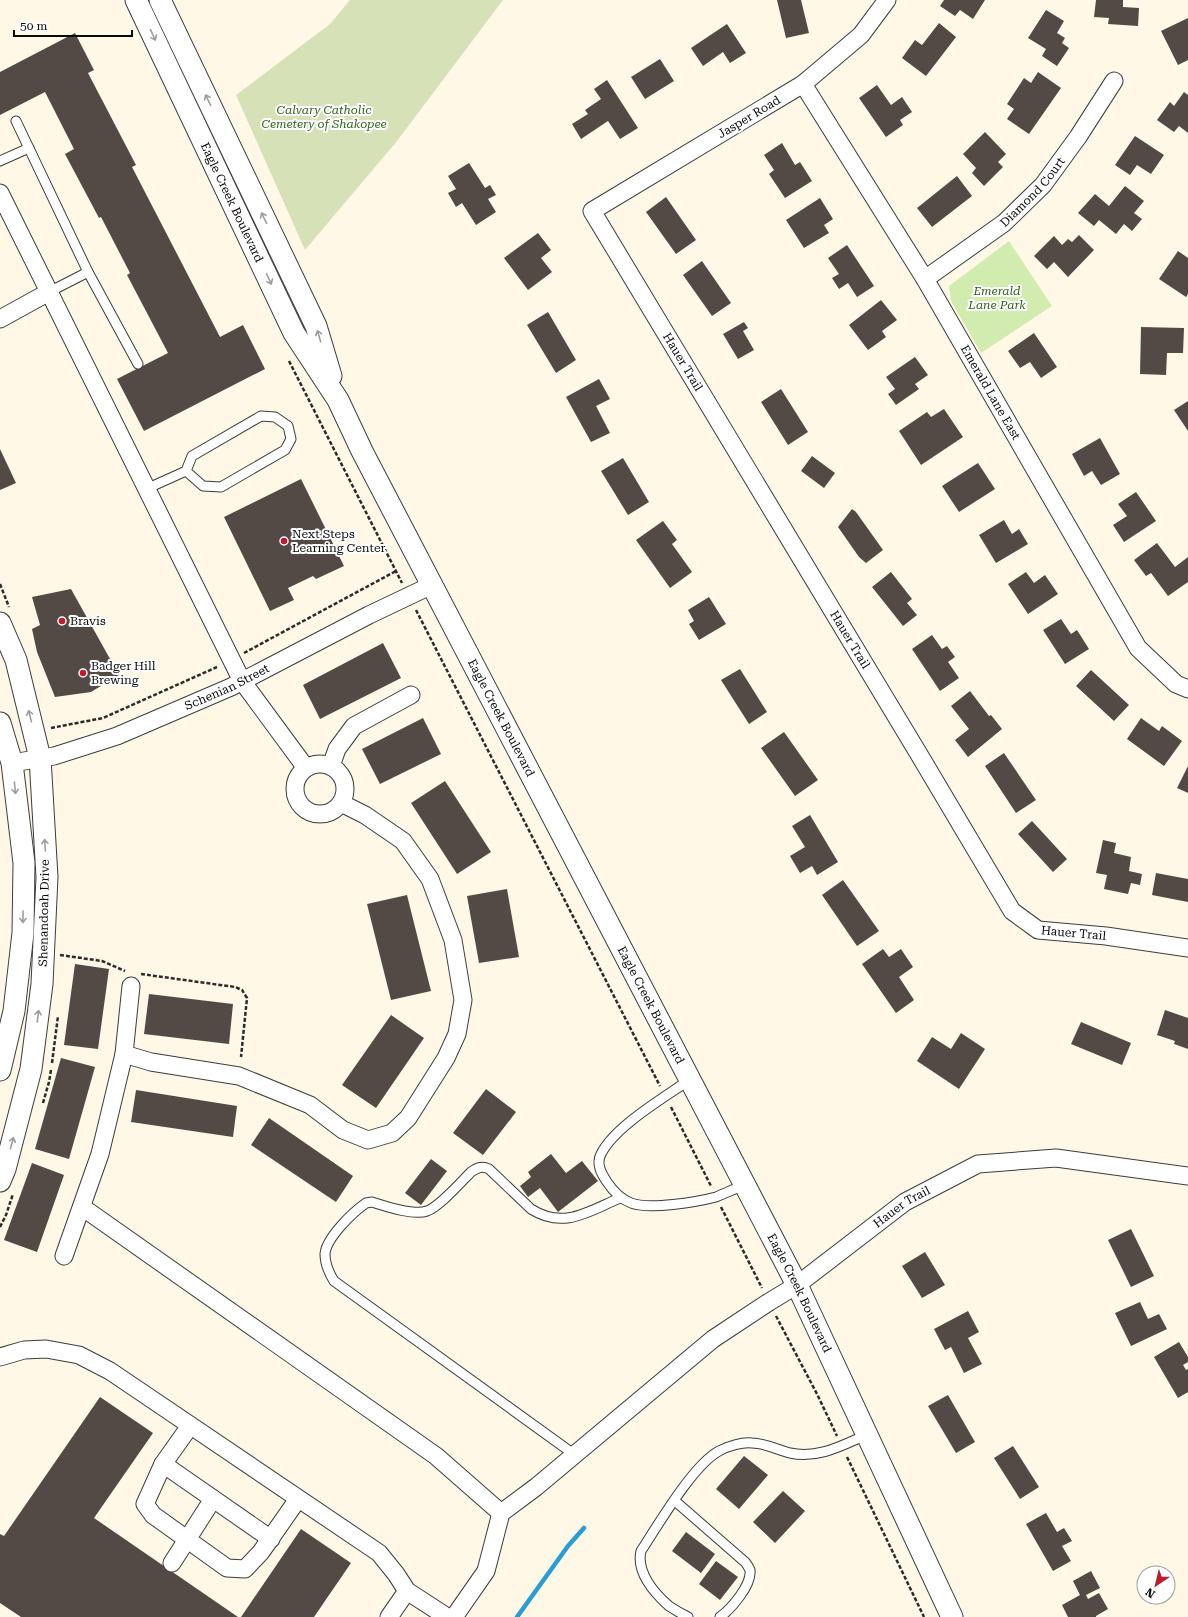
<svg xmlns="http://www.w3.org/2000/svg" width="1188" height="1617" font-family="'Roboto Serif',serif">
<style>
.green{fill:#d2ebae}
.cemetery{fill:#d6e1b7}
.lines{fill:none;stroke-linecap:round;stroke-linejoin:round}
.stream{stroke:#299dd6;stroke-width:4.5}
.building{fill:#534945}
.service-casing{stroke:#3c3c3c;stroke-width:11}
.minor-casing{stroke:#3c3c3c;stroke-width:19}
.tertiary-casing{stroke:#3c3c3c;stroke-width:23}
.path{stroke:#2b2b2b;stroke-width:2.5;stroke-dasharray:4 2;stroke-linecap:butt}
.service{stroke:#fff;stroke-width:9}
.minor{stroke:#fff;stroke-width:17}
.tertiary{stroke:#fff;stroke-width:21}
.oneway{stroke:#9d9d9d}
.poi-dot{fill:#c1192d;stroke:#fff;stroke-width:1.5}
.labels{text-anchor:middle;stroke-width:4;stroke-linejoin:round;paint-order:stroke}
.park-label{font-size:12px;font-style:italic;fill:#2c6417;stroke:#fff}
.street-label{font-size:12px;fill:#090909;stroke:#fff}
.poi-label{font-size:12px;fill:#090909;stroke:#fff;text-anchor:start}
</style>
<rect width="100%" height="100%" fill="#fff8e6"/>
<polygon class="green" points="1009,241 1052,306 981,353 951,301 949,286"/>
<polygon class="cemetery" points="350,0 503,0 397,141 305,250 236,95 330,24"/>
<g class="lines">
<polyline class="stream" points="517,1617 568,1546 584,1528"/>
</g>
<g class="building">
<polygon points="777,0 801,0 809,33 786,38"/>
<polygon points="944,0 985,0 973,19 960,10 955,16 940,6"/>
<polygon points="1096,0 1123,0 1123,7 1139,8 1138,26 1108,24 1109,18 1094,17"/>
<polygon points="1046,10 1064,21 1057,33 1065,38 1062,43 1069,48 1057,66 1042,56 1046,49 1028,38"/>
<polygon points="1188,18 1188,60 1178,65 1161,31"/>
<polygon points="939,23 956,37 926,76 902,58 915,40 922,45"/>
<polygon points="727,24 746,53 730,63 723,52 703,66 691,48"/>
<polygon points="75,33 94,70 88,73 136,165 132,167 220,337 243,325 265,369 144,431 117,379 168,353 127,275 130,273 101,217 99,218 65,154 74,149 45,92 0,115 0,72"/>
<polygon points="660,59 674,81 645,99 631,77"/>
<polygon points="1038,72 1061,88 1029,134 1007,119 1014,109 1007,104 1024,78 1031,83"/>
<polygon points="607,80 638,128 620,139 608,121 581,139 572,124 588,114 585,110 601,99 594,89"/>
<polygon points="877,85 891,105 902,97 912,112 900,120 903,125 886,137 859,98"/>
<polygon points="1184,92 1188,95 1188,133 1179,126 1174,132 1157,120 1170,102 1174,106"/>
<polygon points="985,132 1006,154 998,162 1003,167 984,186 972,173 976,168 963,154"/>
<polygon points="1135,136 1164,155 1151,174 1137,165 1130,175 1115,165"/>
<polygon points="782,143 795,165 800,162 812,181 785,198 769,174 774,170 764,155"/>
<polygon points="469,163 485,188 490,185 496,195 488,199 496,212 476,225 462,203 456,207 448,193 456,189 448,176"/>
<polygon points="957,176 972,196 932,227 917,208"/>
<polygon points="1125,186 1144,201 1134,213 1142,219 1132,231 1124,224 1116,234 1099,220 1094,226 1078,213 1095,194 1109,206"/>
<polygon points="666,197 696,240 676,254 646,212"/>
<polygon points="820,198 833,219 824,225 829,233 804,248 786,220"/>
<polygon points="538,233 551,250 541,258 552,272 528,290 504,258"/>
<polygon points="1079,235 1094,250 1068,277 1054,262 1047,269 1034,256 1054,236 1062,245 1068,239 1072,242"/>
<polygon points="847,245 874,286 857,297 848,283 839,289 832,278 839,274 828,258"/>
<polygon points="1178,251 1188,258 1188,294 1186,297 1159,279"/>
<polygon points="702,261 731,303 712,316 683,275"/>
<polygon points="881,300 897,320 882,331 886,337 868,350 849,325"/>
<polygon points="548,312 576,360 556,373 527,325"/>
<polygon points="744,322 748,328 743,331 754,350 738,359 723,334"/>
<polygon points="1141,327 1184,328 1183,353 1167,353 1166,375 1140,374"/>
<polygon points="1034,333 1057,367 1041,378 1030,362 1020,368 1008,351"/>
<polygon points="915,357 928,375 915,384 919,389 896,405 888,394 895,389 886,377"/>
<polygon points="599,379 610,399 596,406 610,433 591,442 566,397"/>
<polygon points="781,389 808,432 788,445 761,402"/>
<polygon points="1188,401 1188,431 1174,410"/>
<polygon points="944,409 963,437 921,465 899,431 927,412 931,417"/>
<polygon points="1100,438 1120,474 1101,485 1092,471 1084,476 1072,454"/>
<polygon points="0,449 16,483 0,490"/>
<polygon points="812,456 835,473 824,488 801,471"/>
<polygon points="623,458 649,502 628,515 601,471"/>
<polygon points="978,463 995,489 959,512 942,486"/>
<polygon points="301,479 344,566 316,579 313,576 288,588 294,600 270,611 224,517"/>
<polygon points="1136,492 1156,521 1124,542 1113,525 1127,516 1118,504"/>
<polygon points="852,509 856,512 883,550 866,563 859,557 838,527"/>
<polygon points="1004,520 1012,534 1019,529 1028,544 996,563 979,535"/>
<polygon points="663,521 677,540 672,544 692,572 670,588 636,540"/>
<polygon points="1157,543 1175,567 1188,557 1188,582 1168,596 1151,573 1146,576 1134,560"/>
<polygon points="891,572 912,599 907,603 917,615 903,626 872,587"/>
<polygon points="1026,572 1034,583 1045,575 1058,594 1028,614 1008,584"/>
<polygon points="71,589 119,675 91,692 55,697 37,652 32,629 40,625 32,597"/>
<polygon points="709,597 726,624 699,640 689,624 694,621 688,610"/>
<polygon points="1061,619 1071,634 1077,630 1089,649 1065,664 1043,630"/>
<polygon points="932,635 942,649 947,646 955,657 948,662 959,678 940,691 912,649"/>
<polygon points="383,643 401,678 320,719 303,685"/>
<polygon points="740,669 767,712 749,724 721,680"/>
<polygon points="1091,670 1129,705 1114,721 1076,686"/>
<polygon points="970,691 989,716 991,715 1002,729 968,757 955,740 969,729 951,706"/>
<polygon points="423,718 441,754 380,784 362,749"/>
<polygon points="1141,718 1159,731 1162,726 1182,741 1164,766 1127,739"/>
<polygon points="784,732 818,780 795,796 761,748"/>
<polygon points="1004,753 1036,800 1016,813 985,766"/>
<polygon points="1188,766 1188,793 1177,788"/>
<polygon points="445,781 491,852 457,874 411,803"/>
<polygon points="810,815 838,862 817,875 812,866 800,873 790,856 805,847 792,826"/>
<polygon points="1032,821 1067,859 1053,872 1018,834"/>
<polygon points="1103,840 1116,843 1114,853 1131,857 1129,871 1142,874 1140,885 1131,883 1128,894 1104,889 1107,875 1096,873"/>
<polygon points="1156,873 1188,879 1188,902 1152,895"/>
<polygon points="843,880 879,931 857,946 822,895"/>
<polygon points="507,889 519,957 479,963 467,896"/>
<polygon points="407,895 431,991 391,1000 367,904"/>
<polygon points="883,949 889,957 901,949 913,967 899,977 914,1000 896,1013 862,964"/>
<polygon points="75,964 109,969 98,1049 64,1045"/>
<polygon points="149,994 233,1004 229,1044 144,1034"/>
<polygon points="1165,1010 1188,1018 1188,1049 1174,1044 1175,1041 1157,1035"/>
<polygon points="391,1015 424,1038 376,1108 342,1085"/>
<polygon points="1081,1022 1131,1043 1122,1065 1071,1044"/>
<polygon points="961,1033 985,1049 959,1089 917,1061 932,1037 951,1049"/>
<polygon points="61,1058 95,1067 69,1159 35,1149"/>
<polygon points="486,1089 516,1112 483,1155 453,1133"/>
<polygon points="136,1090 237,1106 233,1137 131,1122"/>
<polygon points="269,1118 353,1176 336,1202 251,1145"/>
<polygon points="551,1154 566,1173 582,1161 598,1181 558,1212 540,1188 528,1197 520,1186 531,1177 528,1172"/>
<polygon points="431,1159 447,1171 421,1205 405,1193"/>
<polygon points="32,1163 64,1175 37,1252 4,1240"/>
<polygon points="1131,1229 1154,1276 1131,1287 1108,1240"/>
<polygon points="925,1252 945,1285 922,1298 902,1266"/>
<polygon points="1140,1302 1148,1319 1159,1314 1167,1329 1131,1346 1115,1313"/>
<polygon points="968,1311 979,1332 968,1338 982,1364 964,1373 951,1347 945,1350 934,1329"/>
<polygon points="1179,1342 1188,1357 1188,1362 1183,1365 1186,1370 1188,1369 1188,1392 1178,1398 1154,1357"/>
<polygon points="948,1395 975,1442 956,1453 928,1406"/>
<polygon points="100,1397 153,1433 94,1518 238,1617 21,1617 0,1603 0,1534 4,1536"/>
<polygon points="1013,1446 1039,1487 1020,1499 994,1458"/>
<polygon points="744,1456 768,1475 739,1509 716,1489"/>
<polygon points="783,1491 805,1511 775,1543 753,1522"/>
<polygon points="1046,1513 1057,1532 1064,1528 1072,1541 1062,1546 1071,1561 1053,1571 1026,1524"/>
<polygon points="301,1529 351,1563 314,1617 241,1617"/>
<polygon points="686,1532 715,1554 701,1573 672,1551"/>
<polygon points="716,1561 738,1577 720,1600 699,1584"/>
<polygon points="1091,1571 1100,1588 1086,1595 1088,1599 1099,1593 1108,1609 1096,1616 1096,1617 1068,1617 1062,1605 1080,1595 1073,1581"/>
</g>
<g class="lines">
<defs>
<g id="service">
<polyline points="16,121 88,272 138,364"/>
<polyline points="0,161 29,148"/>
<polyline points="49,292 88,272"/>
<polyline points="146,489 186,471 192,456 261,416 275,417 288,426 291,439 285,450 221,487 203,486 186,471"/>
<path d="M 689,1080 C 664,1098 615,1126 601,1154 C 596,1164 601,1173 607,1182 C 613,1191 621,1199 631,1203 C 649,1210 697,1202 716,1197 C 725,1193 735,1189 744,1185"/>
<path d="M 575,1455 L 334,1281 C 329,1273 325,1265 325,1254 C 326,1238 353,1212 366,1203 L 372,1202 C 385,1206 414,1216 427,1211 C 439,1207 461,1182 471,1172 C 478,1167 482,1166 489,1169 L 531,1209 C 564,1230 589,1211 620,1198"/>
<path d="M 675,1501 L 745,1562 C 747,1564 749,1568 750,1570 C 752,1585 731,1609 720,1617"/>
<path d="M 688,1617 C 682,1614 675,1610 669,1606 C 654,1593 636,1572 641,1551 C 658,1525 693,1465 719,1451 C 728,1446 742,1442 752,1443 C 765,1443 778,1450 790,1453 C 818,1459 841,1446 866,1435"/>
</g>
<g id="minor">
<path id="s1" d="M 887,0 L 861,35 L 803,84 L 592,211 L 926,766 L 1012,911 L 1038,930 L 1106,936 L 1188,948"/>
<path id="s2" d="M 803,84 L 925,279 L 1138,648 L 1176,684 L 1188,689"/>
<polyline points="0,193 242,681 306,768"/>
<path id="s3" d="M 925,279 L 1004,223 L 1043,185 L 1078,137 L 1114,81"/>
<polyline points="0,319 49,292"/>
<path id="s4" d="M 12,763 L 54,756 L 117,736 L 231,687 L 369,615 L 432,585"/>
<circle cx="320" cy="789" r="25"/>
<polyline points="331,766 337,749 354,726 411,695"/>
<polyline points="124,1054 151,1062 239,1076 310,1105 343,1130 368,1140 392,1133 408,1118 446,1058 457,1034 463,1000 453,940 430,879 403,841 365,815 341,803"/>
<polyline points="82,1207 436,1456 501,1513"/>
<polyline points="64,1256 100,1154 124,1054 131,986"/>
<polyline points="0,1357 24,1350 46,1349 79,1355 110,1371 379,1553 396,1574 407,1591 447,1617"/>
<polyline points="190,1426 163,1464 145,1504 153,1515 227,1568 245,1569 261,1552 298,1499"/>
<polyline points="163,1464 271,1539"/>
<polyline points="172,1563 213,1499"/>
<polyline points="389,1617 407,1591"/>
<path id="s5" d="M 454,1617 L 486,1571 L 501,1513 L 536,1487 L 713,1339 L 769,1302 L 797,1285 L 905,1202 L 978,1164 L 1056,1158 L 1188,1176"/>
</g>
<g id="tertiary">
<path id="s6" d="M 136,0 L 294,333 L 338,400 L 362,451 L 797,1285 L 952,1617"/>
<polyline points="160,0 316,326 331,376"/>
<polyline points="0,623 16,660 40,758 47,877 42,984 31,1069 5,1169 0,1181"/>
<polyline points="0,723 12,763 24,863 23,933 14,1011 0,1070"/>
</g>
</defs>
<use href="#service" class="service-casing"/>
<use href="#minor" class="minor-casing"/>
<use href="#tertiary" class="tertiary-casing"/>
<g class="path">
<polyline points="289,361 402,583"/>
<polyline points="0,584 9,607"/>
<polyline points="416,610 660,1086"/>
<polyline points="244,653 396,571"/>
<polyline points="51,728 103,718 217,667"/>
<polyline points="60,955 102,961 125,971"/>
<polyline points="141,974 235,987 242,990 247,998 241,1057"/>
<polyline points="52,1063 58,1016"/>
<polyline points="43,1103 49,1082 51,1070"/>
<polyline points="671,1107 711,1186"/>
<polyline points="721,1207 762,1288"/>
<polyline points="0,1227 6,1215 13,1194"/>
<polyline points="776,1316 817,1394 837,1436"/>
<polyline points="847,1457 924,1617"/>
</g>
<use href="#service" class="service"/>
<use href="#minor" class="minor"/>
<use href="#tertiary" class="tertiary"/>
</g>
<defs><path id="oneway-shaft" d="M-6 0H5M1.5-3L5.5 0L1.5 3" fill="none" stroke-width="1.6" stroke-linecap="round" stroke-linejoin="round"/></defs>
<g class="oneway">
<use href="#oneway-shaft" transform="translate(153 35) rotate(65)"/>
<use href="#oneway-shaft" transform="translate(208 100) rotate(-116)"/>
<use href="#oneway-shaft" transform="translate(264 218) rotate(-116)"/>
<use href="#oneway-shaft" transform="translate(269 279) rotate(65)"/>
<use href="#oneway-shaft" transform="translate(319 336) rotate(-106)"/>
<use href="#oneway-shaft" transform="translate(30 716) rotate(-104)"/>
<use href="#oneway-shaft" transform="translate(15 788) rotate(84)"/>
<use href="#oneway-shaft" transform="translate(45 845) rotate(-94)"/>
<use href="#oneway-shaft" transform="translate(23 917) rotate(91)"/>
<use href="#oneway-shaft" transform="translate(38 1016) rotate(-83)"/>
<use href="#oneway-shaft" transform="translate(12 1143) rotate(-75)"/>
</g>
<g class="poi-dot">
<circle cx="284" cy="541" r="4"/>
<circle cx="62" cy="621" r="4"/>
<circle cx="83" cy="673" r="4"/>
</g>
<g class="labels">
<g class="park-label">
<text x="324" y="114">Calvary Catholic<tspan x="324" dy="14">Cemetery of Shakopee</tspan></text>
<text x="997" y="295">Emerald<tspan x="997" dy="14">Lane Park</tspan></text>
</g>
<g class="street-label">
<text transform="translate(749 117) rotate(-31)" y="4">Jasper Road</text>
<text dy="4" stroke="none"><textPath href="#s3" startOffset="139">Diamond Court</textPath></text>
<text dy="4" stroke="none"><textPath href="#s6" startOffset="224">Eagle Creek Boulevard</textPath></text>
<text dy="4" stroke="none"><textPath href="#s1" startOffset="542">Hauer Trail</textPath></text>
<text dy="4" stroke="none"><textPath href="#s2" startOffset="361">Emerald Lane East</textPath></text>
<text dy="4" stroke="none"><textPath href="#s1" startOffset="866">Hauer Trail</textPath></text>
<text dy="4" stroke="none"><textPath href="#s4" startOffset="229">Schenian Street</textPath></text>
<text dy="4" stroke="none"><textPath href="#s6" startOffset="806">Eagle Creek Boulevard</textPath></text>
<text transform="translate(44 913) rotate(-89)" y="4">Shenandoah Drive</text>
<text dy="4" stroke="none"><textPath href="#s1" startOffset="1250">Hauer Trail</textPath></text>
<text dy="4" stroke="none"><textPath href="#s6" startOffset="1130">Eagle Creek Boulevard</textPath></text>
<text dy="4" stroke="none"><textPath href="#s5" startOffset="621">Hauer Trail</textPath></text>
<text dy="4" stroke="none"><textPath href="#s6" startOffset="1454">Eagle Creek Boulevard</textPath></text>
</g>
<g class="poi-label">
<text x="292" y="538">Next Steps<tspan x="292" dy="14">Learning Center</tspan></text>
<text x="70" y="625">Bravis</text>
<text x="91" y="670">Badger Hill<tspan x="91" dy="14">Brewing</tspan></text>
</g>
</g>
<g transform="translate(1156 1585) rotate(215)"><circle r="19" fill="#ffffff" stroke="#9d9d9d"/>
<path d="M0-3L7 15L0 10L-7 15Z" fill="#c1192d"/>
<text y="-6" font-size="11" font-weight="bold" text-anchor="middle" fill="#090909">N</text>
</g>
<path d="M14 30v6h118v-6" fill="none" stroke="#090909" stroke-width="2"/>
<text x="20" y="30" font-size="12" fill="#090909" stroke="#ffffff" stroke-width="3" paint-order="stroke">50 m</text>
</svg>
